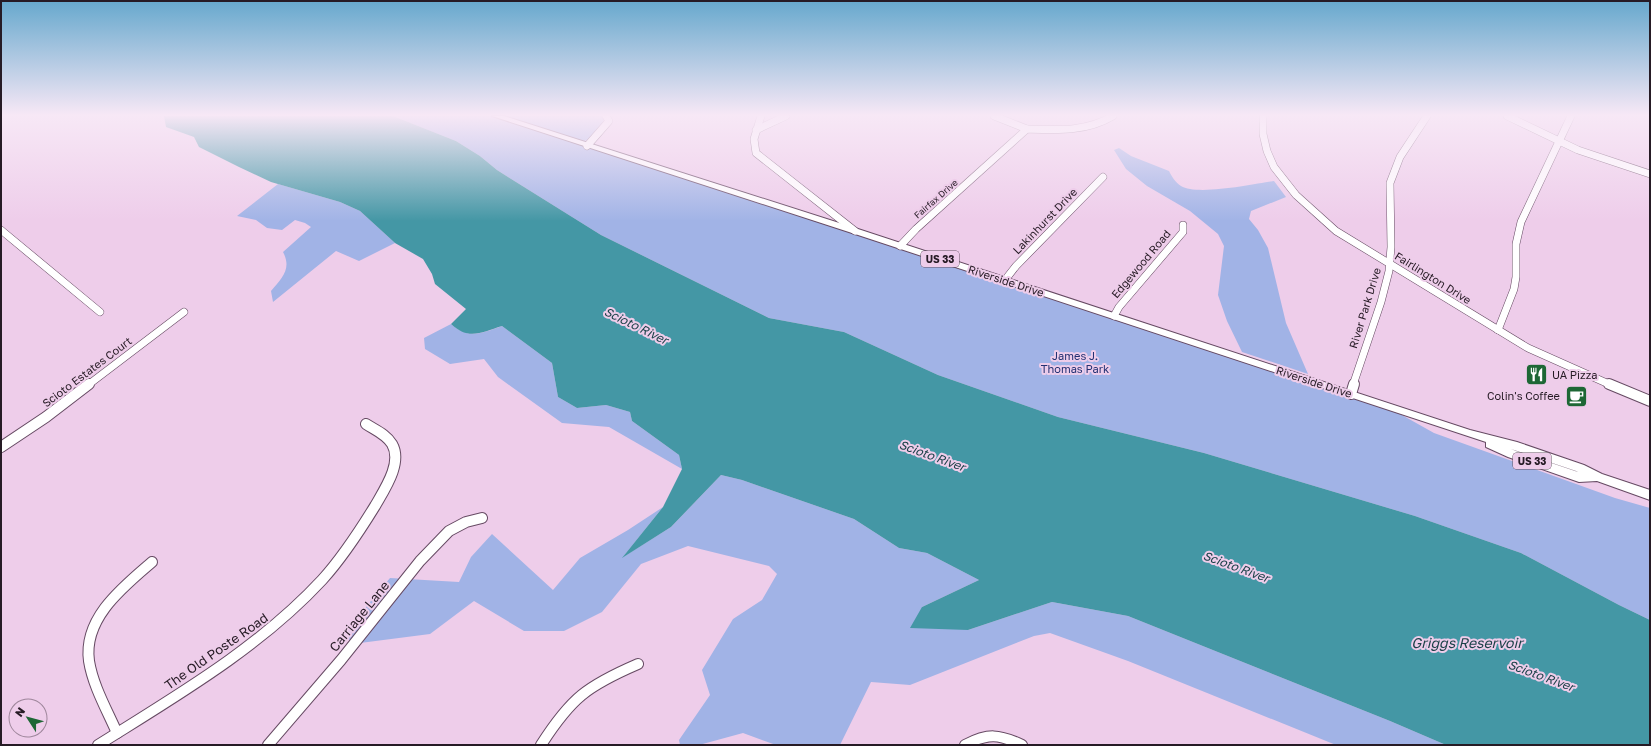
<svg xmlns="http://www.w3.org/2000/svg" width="1651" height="746" font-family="'Golos Text',sans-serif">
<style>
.green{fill:#a1b3e6}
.water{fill:#4497a5}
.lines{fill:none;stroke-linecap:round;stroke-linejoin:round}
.minor-far1-casing{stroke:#664a63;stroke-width:8}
.minor-casing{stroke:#664a63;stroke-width:12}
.major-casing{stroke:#664a63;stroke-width:2}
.minor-far1{stroke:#fff;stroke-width:7}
.minor{stroke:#fff;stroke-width:10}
.major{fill:#fff;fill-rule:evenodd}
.labels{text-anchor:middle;stroke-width:4;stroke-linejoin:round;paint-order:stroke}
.far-street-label{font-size:9px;fill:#261b25;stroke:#eecdea}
.shield{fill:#eecdea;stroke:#625060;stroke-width:1}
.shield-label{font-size:10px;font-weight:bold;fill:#261b25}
.street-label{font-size:11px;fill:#261b25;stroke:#eecdea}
.park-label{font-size:11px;fill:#233172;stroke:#eecdea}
.poi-label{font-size:11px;fill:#261b25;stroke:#eecdea;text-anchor:start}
.water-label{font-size:12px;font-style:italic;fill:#1b4148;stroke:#eecdea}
.near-street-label{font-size:13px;fill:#261b25;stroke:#eecdea}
.near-water-label{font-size:14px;font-style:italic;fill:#1b4148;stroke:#eecdea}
</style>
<rect width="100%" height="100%" fill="#eecdea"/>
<g class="green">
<polygon points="393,116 495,116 1384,405 1434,433 1615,498 1650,508 1650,620 1619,605 1521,553 1415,516 1204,453 1058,417 938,375 844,332 769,318 601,235 497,170 480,156 456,141"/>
<polygon points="505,116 603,116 606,119 590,139 584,141"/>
<path d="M 1119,148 L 1131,156 L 1169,171 C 1172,177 1175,182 1181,186 C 1197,196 1254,184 1274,181 L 1286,197 L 1251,211 L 1249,219 L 1258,230 L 1268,248 L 1286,323 L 1308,374 L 1242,352 L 1227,321 L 1218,295 L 1224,246 L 1218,234 L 1190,211 L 1147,186 L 1126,169 L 1114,150 Z"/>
<path d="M 278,184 L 340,202 L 360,211 L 395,243 L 359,261 L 336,251 L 273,302 L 271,291 C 282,278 292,269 283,252 L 311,227 L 305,223 L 295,220 L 282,230 L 267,228 L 256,220 L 237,216 Z"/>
<path d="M 451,324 C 469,340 482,333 502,326 L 552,363 L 558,397 L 577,408 L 606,405 L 630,412 L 632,421 L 679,455 L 682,469 L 609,427 L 562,423 L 498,377 L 484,359 L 450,364 L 425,349 L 424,338 Z"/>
<polygon points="721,475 742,480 854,519 899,548 927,553 979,580 922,607 968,630 1052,602 1128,616 1390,721 1446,745 1336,745 1128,661 1050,633 1034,636 910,685 871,682 840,745 776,745 743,733 699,745 680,745 679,740 710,695 702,670 733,619 762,600 777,574 769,566 688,546 641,564 602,612 564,631 524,631 474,601 430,634 360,643 341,637 390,578 459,582 471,557 492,534 553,590 580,558 628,530 663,507 623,557 671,527"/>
</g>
<path class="water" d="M 164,116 L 393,116 L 456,141 L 480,156 L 497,170 L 601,235 L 769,318 L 844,332 L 938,375 L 1058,417 L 1204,453 L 1415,516 L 1521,553 L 1619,605 L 1650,620 L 1650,745 L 1446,745 L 1390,721 L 1128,616 L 1052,602 L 968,630 L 910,628 L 922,607 L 979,580 L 927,553 L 899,548 L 854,519 L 742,480 L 721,475 L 671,527 L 622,558 L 663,507 L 682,469 L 679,455 L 632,421 L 630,412 L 606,405 L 577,408 L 558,397 L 552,363 L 502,326 C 482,332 469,341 451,324 L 466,309 L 435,284 L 432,274 L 423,259 L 395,243 L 360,211 L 340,202 L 271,182 L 239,167 L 199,147 L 194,137 L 166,127 Z"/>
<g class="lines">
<defs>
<g id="minor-far1">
<polyline points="761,116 754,139 756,153 855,231"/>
<polyline points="994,116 1027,129"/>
<polyline points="1263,116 1263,134 1267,151 1274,167 1296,195 1336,231 1528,348 1611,385"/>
<polyline points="1507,116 1578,150 1650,174"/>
<polyline points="756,130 786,116"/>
<polyline points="587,146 609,121 606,116"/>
<polyline points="1,230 100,312"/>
<path d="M 900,246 L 916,229 L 1027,129 C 1057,130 1086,132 1113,116"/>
<polyline points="1005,280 1016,266 1103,177"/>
<polyline points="1114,316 1119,307 1183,232 1183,225"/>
<polyline points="1498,330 1514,289 1516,277 1516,244 1521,222 1571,116"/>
<polyline points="88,385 184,312"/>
<polyline points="1353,385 1381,302 1389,271 1391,247 1390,183 1400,157 1427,116"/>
</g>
<g id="minor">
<polyline points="1609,384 1650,401"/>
<polyline points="1351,394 1354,384"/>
<polyline points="1,447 46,417 89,384"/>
<path d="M 117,733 C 107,710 93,686 89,661 C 83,618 123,587 152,562"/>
<path d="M 98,745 C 176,696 259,648 322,580 C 343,557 359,532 375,506 C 384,490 403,463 392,444 C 386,434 375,430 366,424"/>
<polyline points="268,745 341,660 420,561 449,531 466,522 482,518"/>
<path d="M 541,745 C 571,698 587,686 638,664"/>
<path d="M 965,745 C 988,733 999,734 1022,745"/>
</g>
<path id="major" d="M 492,116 L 504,116 L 858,229 L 1470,430 L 1517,442 L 1584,465 L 1602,474 L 1650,490 L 1650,500 L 1597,481 L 1579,482 L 1508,457 L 1486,447 L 1486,442 L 852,233 ZM 1511,449 L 1576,471 L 1578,472 L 1516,451 Z"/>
</defs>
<use href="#minor-far1" class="minor-far1-casing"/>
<use href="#minor" class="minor-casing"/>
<use href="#major" class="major-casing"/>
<use href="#minor-far1" class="minor-far1"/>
<use href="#minor" class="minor"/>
<use href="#major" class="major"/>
</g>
<linearGradient id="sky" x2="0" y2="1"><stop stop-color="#66a8cd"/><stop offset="0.52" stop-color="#f7e8f6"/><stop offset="1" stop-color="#f7e8f6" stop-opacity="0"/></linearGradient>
<rect width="1651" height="221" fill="url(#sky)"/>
<defs>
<symbol id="restaurant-square" viewBox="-11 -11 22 22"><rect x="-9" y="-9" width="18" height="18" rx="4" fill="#1d6735" stroke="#eecdea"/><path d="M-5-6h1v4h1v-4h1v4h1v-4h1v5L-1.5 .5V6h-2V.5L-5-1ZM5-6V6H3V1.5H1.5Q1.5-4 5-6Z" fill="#fff"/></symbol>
<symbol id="cafe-square" viewBox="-11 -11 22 22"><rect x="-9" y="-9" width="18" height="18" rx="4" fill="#1d6735" stroke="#eecdea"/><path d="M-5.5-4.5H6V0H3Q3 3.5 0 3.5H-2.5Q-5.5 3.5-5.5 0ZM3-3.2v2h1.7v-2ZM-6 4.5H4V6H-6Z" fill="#fff"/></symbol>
</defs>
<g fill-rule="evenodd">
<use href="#restaurant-square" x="1524" y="362" width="25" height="25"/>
<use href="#cafe-square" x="1564" y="384" width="25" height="25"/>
</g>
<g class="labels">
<g class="far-street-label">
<text transform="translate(936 199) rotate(-41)" y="3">Fairfax Drive</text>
</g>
<g class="shield">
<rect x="921" y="251" width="38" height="16" rx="3"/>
<rect x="1513" y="453" width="38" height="16" rx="3"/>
</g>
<g class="shield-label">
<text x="940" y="263">US 33</text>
<text x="1532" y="465">US 33</text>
</g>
<g class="street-label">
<text transform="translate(1045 221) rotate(-46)" y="4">Lakinhurst Drive</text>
<text transform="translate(1141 264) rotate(-50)" y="4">Edgewood Road</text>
<text transform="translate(1433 278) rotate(32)" y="4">Fairlington Drive</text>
<text transform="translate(1006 281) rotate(18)" y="4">Riverside Drive</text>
<text transform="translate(1365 308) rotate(-73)" y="4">River Park Drive</text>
<text transform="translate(87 372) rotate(-37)" y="4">Scioto Estates Court</text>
<text transform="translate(1314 382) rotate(18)" y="4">Riverside Drive</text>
</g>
<g class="park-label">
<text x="1075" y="360">James J.<tspan x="1075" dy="13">Thomas Park</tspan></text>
</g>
<g class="poi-label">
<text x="1552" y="379">UA Pizza</text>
<text x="1560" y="400" text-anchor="end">Colin's Coffee</text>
</g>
<g class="water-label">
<text transform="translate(636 326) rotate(26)" y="4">Scioto River</text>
<text transform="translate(932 456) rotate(20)" y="4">Scioto River</text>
<text transform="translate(1236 567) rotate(20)" y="4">Scioto River</text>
<text transform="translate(1541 676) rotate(20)" y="4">Scioto River</text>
</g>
<g class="near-street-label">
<text transform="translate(359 616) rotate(-51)" y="5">Carriage Lane</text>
<text transform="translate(216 651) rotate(-35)" y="5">The Old Poste Road</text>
</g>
<g class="near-water-label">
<text x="1467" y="648">Griggs Reservoir</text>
</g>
</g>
<rect width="1651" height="746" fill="none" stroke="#261b25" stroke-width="4"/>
<g transform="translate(28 718) rotate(306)"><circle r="19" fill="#eecdea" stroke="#9e869b"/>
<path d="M0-3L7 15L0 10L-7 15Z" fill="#1d6735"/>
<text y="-6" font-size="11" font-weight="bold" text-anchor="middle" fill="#261b25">N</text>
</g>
</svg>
